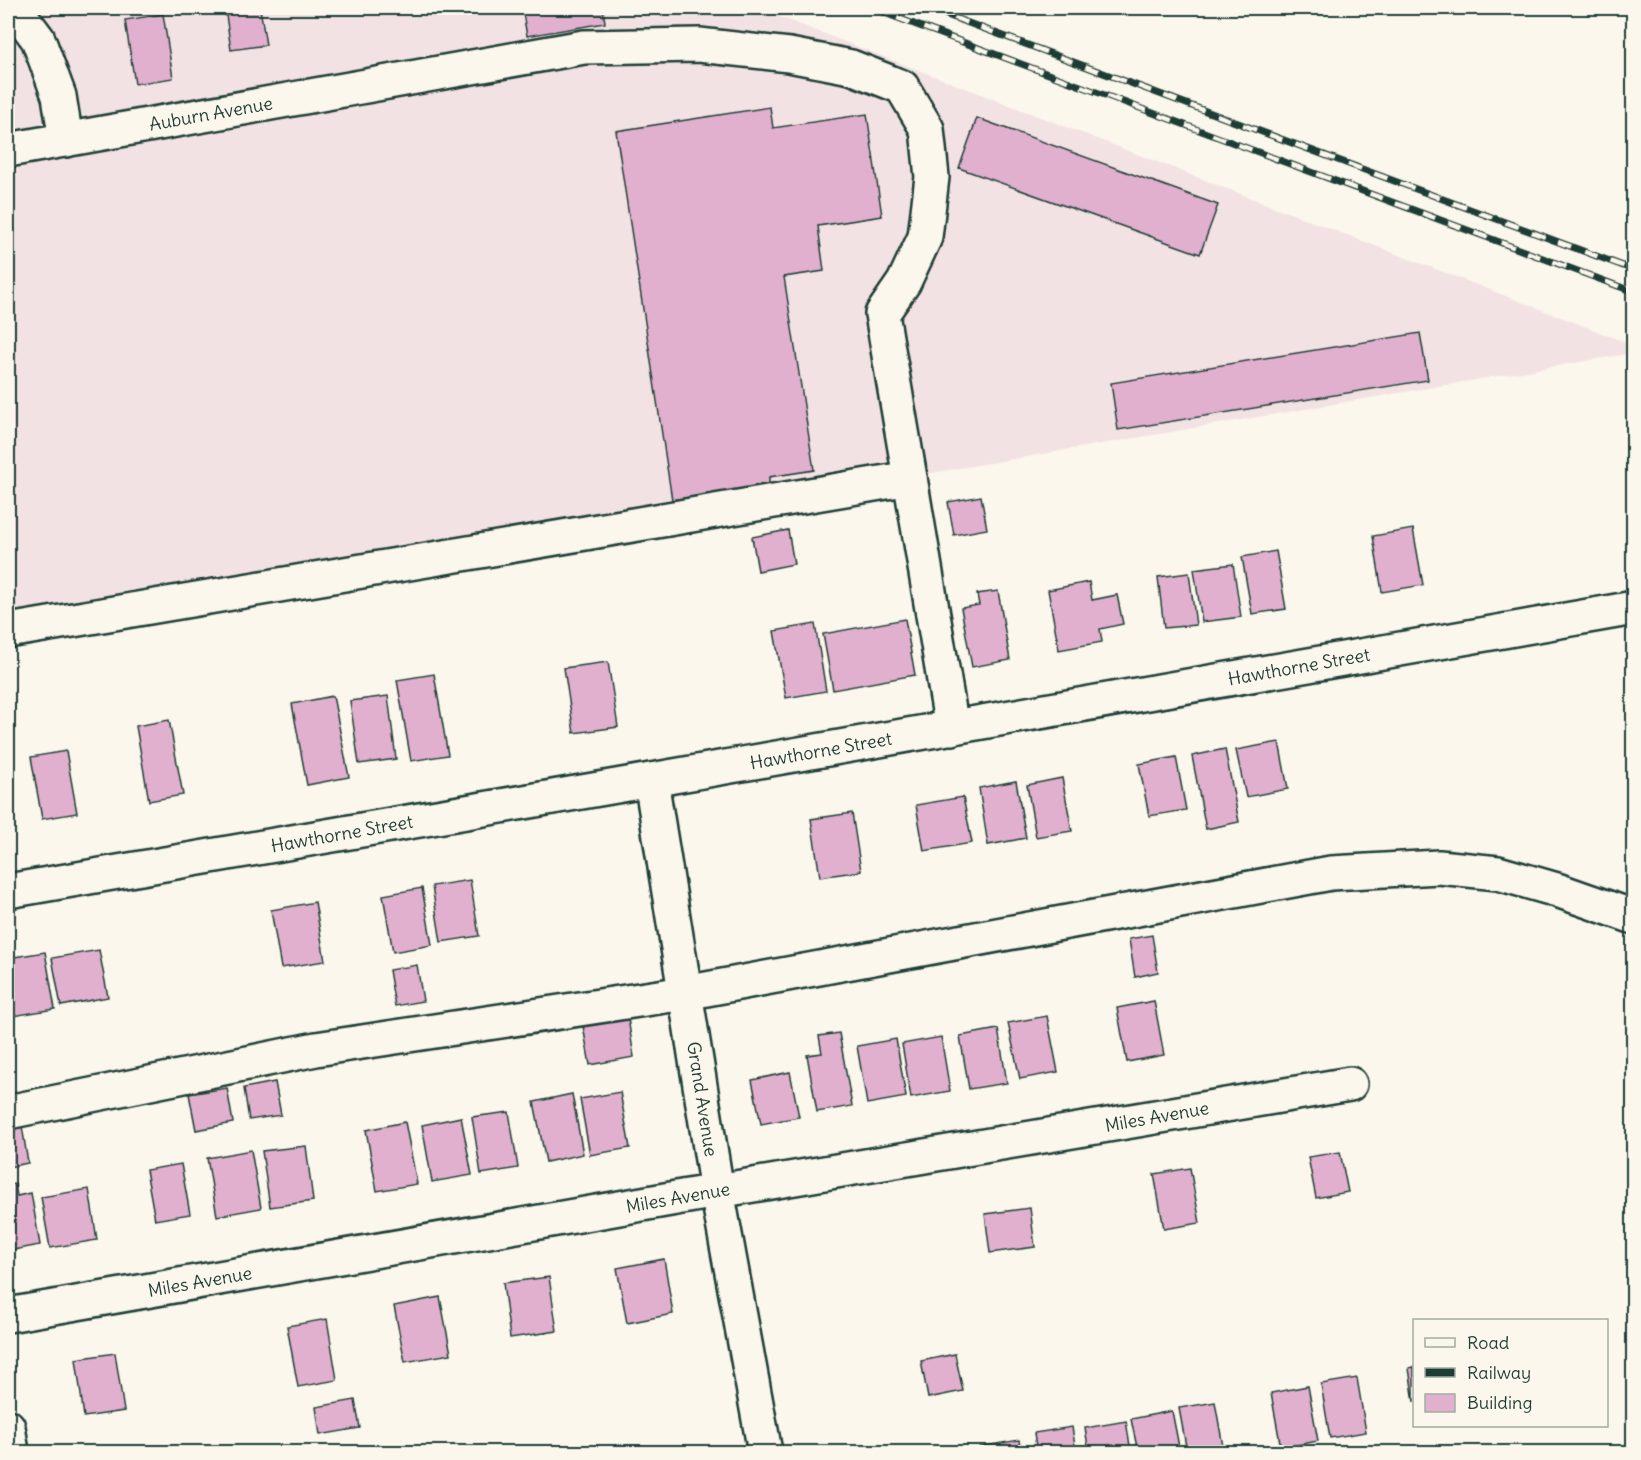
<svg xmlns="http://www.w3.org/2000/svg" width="1641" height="1460" font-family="Delius,sans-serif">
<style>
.built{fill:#f3e2e3}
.building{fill:#e1b0cf;stroke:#1f3d34;stroke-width:1.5}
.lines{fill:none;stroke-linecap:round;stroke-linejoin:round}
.minor-casing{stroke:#1f3d34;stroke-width:38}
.minor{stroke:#fbf7ec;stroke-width:33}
.rail-casing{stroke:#1f3d34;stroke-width:7}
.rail{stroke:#fbf7ec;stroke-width:4.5;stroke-dasharray:14;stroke-linecap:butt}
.labels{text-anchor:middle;stroke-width:4.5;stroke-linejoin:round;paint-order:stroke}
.street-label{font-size:18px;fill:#1f3d34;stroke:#fbf7ec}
</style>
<rect width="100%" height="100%" fill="#fbf7ec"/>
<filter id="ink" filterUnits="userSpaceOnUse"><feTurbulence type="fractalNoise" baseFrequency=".0167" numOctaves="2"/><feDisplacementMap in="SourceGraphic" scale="12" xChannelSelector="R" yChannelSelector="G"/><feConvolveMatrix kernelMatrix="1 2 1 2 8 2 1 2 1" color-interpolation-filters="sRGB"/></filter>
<g filter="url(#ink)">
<polygon class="built" points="8,8 757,8 1633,345 1633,353 8,631"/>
<g class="building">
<polygon points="225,8 260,8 266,45 231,50"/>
<polygon points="522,8 603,8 605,23 527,36"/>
<polygon points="163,14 173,78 135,84 125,20"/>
<polygon points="770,107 773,128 867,114 882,216 818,226 824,271 784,277 814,470 769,477 769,485 672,500 616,131"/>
<polygon points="977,118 1218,205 1200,254 959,168"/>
<polygon points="1420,333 1428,380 1118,430 1111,383"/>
<polygon points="981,496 987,529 954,535 948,502"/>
<polygon points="1413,529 1423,585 1382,592 1373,536"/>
<polygon points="788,530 794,564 758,571 752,537"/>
<polygon points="1276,551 1286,609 1252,614 1242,557"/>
<polygon points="1233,564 1241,617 1202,622 1194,569"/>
<polygon points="1189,573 1196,625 1164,628 1158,577"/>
<polygon points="1089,582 1092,600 1117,595 1123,624 1100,629 1102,642 1059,650 1048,590"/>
<polygon points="998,591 1010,660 972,667 961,608 979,605 977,594"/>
<polygon points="905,619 915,675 833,690 823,634"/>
<polygon points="815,624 826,691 786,698 774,631"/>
<polygon points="608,662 618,727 574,733 564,668"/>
<polygon points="434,674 448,755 411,761 397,680"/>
<polygon points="333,696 349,777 307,785 292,704"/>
<polygon points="388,696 396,759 359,764 350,701"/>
<polygon points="169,720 183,795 149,801 136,726"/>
<polygon points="1279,742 1288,789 1246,797 1236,750"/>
<polygon points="1225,749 1239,822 1206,829 1192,756"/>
<polygon points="66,751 77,813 42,819 31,757"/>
<polygon points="1176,757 1186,810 1149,816 1139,764"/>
<polygon points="1062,778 1072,831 1036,837 1027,785"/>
<polygon points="1016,781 1026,838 988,845 979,788"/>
<polygon points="963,797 972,843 924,851 916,805"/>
<polygon points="852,813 861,871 820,877 811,819"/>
<polygon points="470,880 479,936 441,942 432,886"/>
<polygon points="422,888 432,945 393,952 383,895"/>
<polygon points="315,902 325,961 281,968 271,910"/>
<polygon points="1152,935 1158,972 1135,977 1129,939"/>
<polygon points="99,950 108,997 61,1006 52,958"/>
<polygon points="45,952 55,1009 13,1016 8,982 8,958"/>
<polygon points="417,965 423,1001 395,1006 389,970"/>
<polygon points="1154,1001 1164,1055 1127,1062 1117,1008"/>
<polygon points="1047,1016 1058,1072 1020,1079 1008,1023"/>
<polygon points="628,1018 634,1057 590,1065 583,1026"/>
<polygon points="998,1029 1007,1083 969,1089 960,1036"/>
<polygon points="839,1033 852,1106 817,1112 807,1055 822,1053 819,1036"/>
<polygon points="941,1037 950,1091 911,1098 902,1044"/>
<polygon points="896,1039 906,1097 867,1104 857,1046"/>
<polygon points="790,1072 799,1117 761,1124 752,1080"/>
<polygon points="275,1082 281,1115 249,1120 244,1088"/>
<polygon points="227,1088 233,1123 196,1130 189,1094"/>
<polygon points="620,1092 630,1148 590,1155 580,1099"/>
<polygon points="572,1094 583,1154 546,1162 534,1102"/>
<polygon points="509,1112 518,1168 481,1174 472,1117"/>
<polygon points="461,1117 472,1175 432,1182 422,1125"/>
<polygon points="405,1122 417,1184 377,1191 366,1130"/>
<polygon points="22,1126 28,1163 8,1167 8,1128"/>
<polygon points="306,1146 313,1201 270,1207 262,1151"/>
<polygon points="251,1150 261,1208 217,1216 207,1158"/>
<polygon points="1340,1152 1348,1192 1316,1198 1308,1157"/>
<polygon points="181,1164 190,1214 155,1220 146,1170"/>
<polygon points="1190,1168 1200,1223 1164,1229 1154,1174"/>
<polygon points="15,1184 17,1196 31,1193 40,1245 8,1251 8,1185"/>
<polygon points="89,1189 97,1240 50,1248 41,1197"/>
<polygon points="1030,1208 1035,1247 990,1253 985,1214"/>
<polygon points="664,1259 673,1314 627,1323 617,1268"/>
<polygon points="549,1277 557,1331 510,1338 503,1283"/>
<polygon points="440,1297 451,1354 405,1362 394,1306"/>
<polygon points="327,1319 337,1380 298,1387 287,1326"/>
<polygon points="115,1353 124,1411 84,1417 76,1359"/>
<polygon points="955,1354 963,1391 928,1398 921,1361"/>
<polygon points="1414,1367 1414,1402 1409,1368"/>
<polygon points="1357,1378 1366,1432 1330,1438 1321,1384"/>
<polygon points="1308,1386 1318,1441 1281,1448 1271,1393"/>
<polygon points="355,1400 360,1428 320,1435 316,1407"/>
<polygon points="1215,1402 1224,1452 1187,1452 1179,1408"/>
<polygon points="1172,1411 1180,1452 1138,1452 1131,1419"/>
<polygon points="1126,1421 1131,1452 1089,1452 1085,1428"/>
<polygon points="1072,1427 1076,1452 1037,1452 1034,1433"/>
<polygon points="1019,1440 1021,1452 980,1452 979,1447"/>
</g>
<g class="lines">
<defs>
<g id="minor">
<polyline points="13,8 17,11 38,39 59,96 66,140"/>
<polyline points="8,150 584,47 699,45 789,55 851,67 902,87 927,129 932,177 925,237 904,282 882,314 910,478"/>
<polyline points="8,631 910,478 952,728"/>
<polyline points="651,780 717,1191 765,1452"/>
<polyline points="8,891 651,780 1634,608"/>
<polyline points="8,1112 316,1049 685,993 1331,873 1439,867 1498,873 1557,890 1634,917"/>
<polyline points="8,1315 682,1197 1350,1084"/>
<polyline points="8,1427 12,1452"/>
</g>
</defs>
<use href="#minor" class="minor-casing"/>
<use href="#minor" class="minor"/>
<defs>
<g id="rail">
<polyline points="871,8 1634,292"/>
<polyline points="928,8 1634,270"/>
</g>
</defs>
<use href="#rail" class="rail-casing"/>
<use href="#rail" class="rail"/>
</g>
</g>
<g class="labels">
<g class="street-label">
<text transform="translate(211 114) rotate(-10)" y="6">Auburn Avenue</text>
<text transform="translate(1299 667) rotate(-10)" y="6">Hawthorne Street</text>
<text transform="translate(821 751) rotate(-10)" y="6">Hawthorne Street</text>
<text transform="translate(342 834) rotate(-10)" y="6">Hawthorne Street</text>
<text transform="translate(702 1099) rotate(81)" y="6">Grand Avenue</text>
<text transform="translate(1157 1117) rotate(-10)" y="6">Miles Avenue</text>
<text transform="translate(678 1198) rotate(-10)" y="6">Miles Avenue</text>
<text transform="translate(200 1282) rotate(-10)" y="6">Miles Avenue</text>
</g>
</g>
<rect width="1641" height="1460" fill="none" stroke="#fbf7ec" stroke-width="30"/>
<rect x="15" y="15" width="1611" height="1430" fill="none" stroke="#1f3d34" stroke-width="2" filter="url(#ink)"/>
<rect x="1413" y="1319" width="195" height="108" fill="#fbf7ec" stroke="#a3ada2" stroke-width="1.5"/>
<rect x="1425" y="1338" width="30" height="9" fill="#fbf7ec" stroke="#a3ada2" stroke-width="1.5"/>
<text x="1467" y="1349" font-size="18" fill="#1f3d34">Road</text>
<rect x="1425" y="1368" width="30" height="9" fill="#1f3d34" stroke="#a3ada2" stroke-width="1.5"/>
<text x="1467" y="1379" font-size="18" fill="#1f3d34">Railway</text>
<rect x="1425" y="1394" width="30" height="18" fill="#e1b0cf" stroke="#a3ada2" stroke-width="1.5"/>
<text x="1467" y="1409" font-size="18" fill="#1f3d34">Building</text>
</svg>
